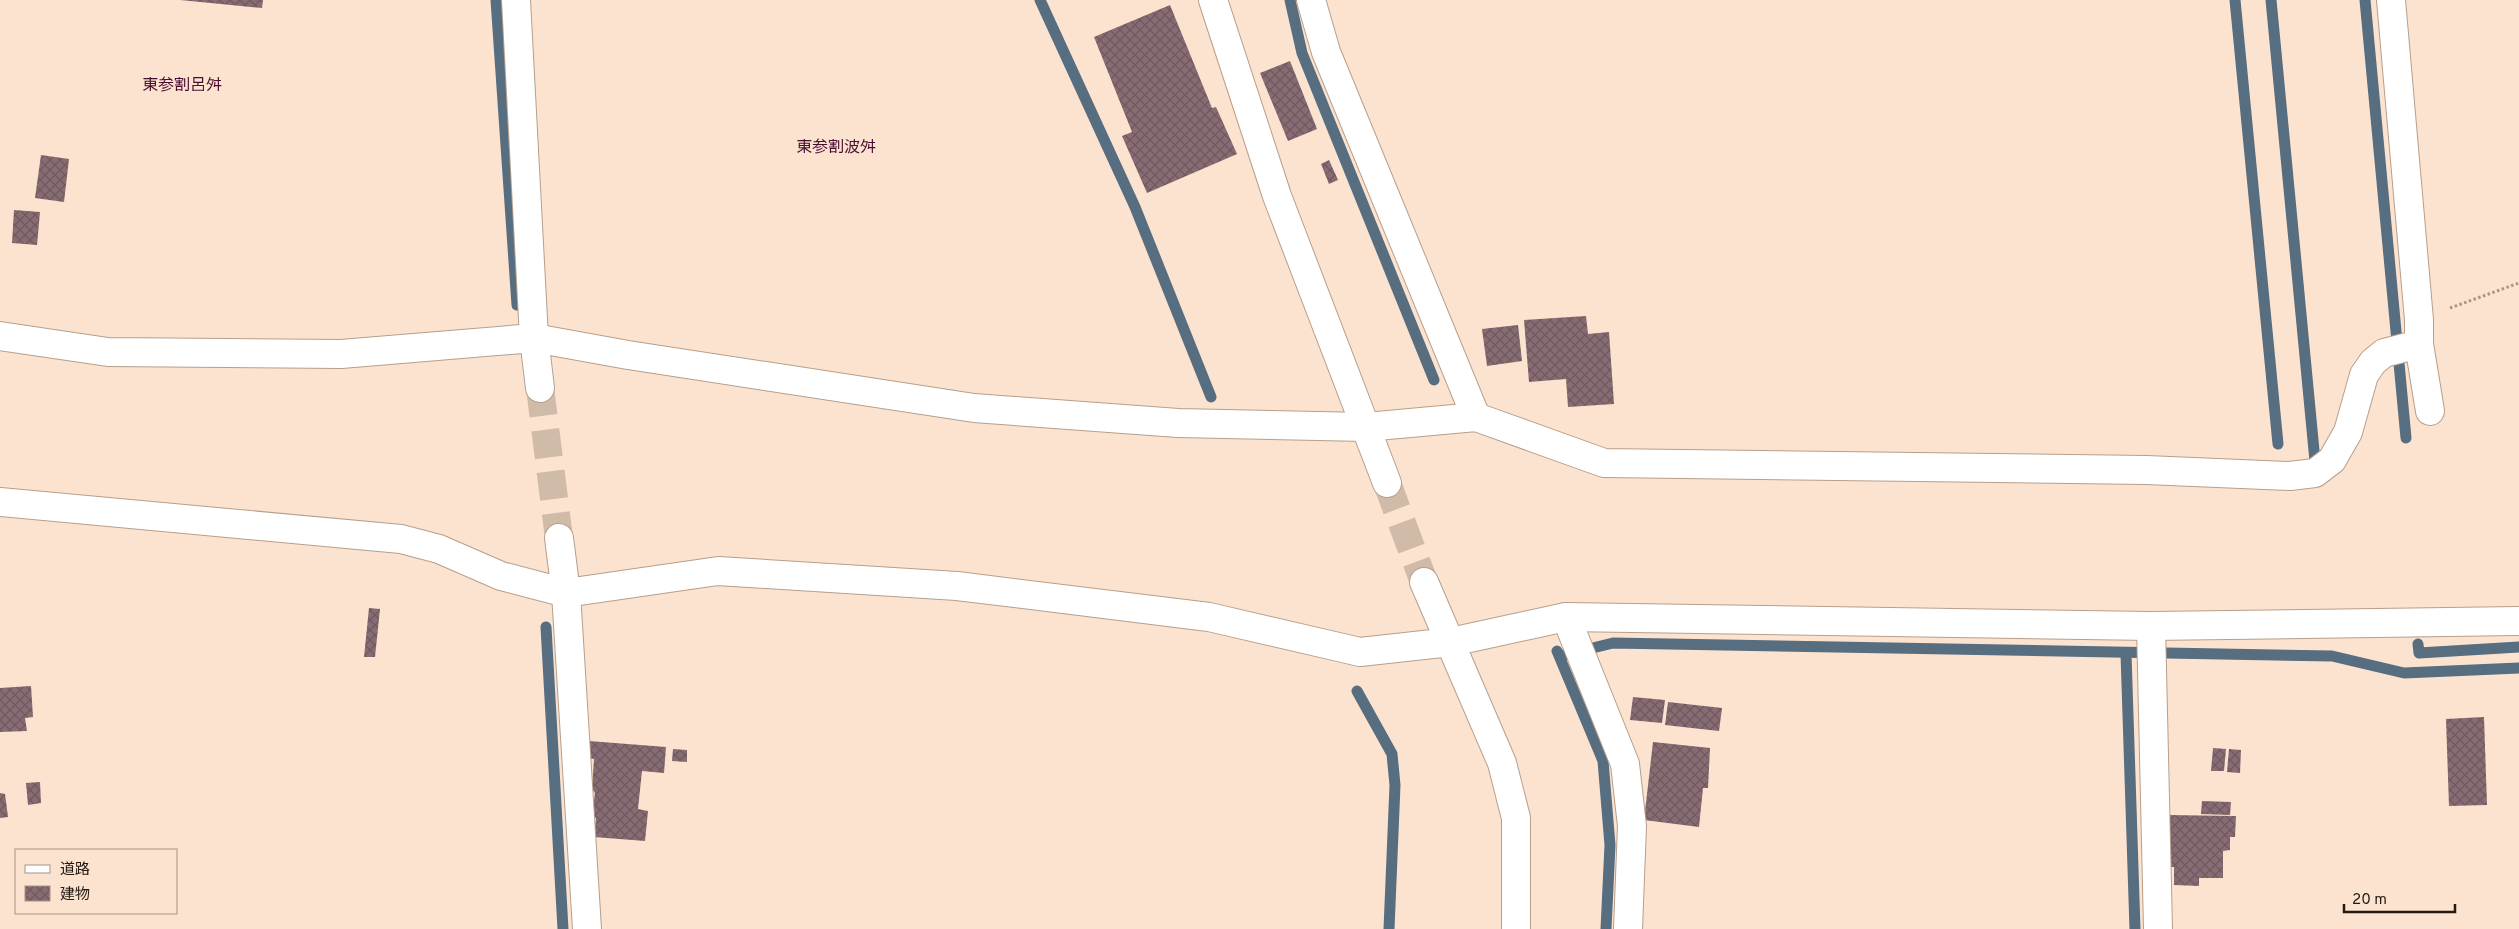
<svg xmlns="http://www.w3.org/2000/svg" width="2519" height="929" font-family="Overpass,'Noto Sans JP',sans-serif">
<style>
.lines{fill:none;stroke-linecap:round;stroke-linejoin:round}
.stream{stroke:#576d80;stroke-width:11}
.building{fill:url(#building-cross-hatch)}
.street-tunnel{stroke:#d0bba9;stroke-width:28;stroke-dasharray:28 14;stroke-linecap:butt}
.secondary-tunnel{stroke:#d0bba9;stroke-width:28;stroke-dasharray:28 14;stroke-linecap:butt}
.street-casing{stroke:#b69f8c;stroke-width:30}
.secondary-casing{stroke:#b69f8c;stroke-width:30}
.path{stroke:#a99687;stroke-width:3;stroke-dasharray:2.5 2.5;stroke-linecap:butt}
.street{stroke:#fff;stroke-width:28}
.secondary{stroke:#fff;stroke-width:28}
.labels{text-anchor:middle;stroke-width:4.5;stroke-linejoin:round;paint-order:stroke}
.neighbourhood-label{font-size:16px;fill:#4a0d32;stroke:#fce3cf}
</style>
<defs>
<pattern id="building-cross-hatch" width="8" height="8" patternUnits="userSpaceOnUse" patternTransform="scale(1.25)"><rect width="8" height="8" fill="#886c74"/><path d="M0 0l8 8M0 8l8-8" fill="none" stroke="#6f585e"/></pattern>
</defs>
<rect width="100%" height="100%" fill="#fce3cf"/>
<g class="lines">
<g class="stream">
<polyline points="496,0 517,305"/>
<polyline points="1040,0 1135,207 1211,397"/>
<polyline points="1290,0 1302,53 1434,380"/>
<polyline points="2235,0 2278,444"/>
<polyline points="2271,0 2315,461"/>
<polyline points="2365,0 2406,438"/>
<polyline points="546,627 563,929"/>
<polyline points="2418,644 2419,653 2519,647"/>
<polyline points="1557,651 1603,761 1610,845 1606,929"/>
<polyline points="2126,654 2135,929"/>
<polyline points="1560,656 1613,643 2332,656 2404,673 2519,668"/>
<polyline points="1357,691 1392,754 1395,785 1389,929"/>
</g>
</g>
<g class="building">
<polygon points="180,0 263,0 262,8"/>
<polygon points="1170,5 1212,108 1216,107 1237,154 1147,193 1122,136 1132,132 1094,37"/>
<polygon points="1290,61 1317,129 1288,141 1260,73"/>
<polygon points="41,155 69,159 64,202 35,198"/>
<polygon points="1329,160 1338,180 1329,184 1321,164"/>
<polygon points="14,210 40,212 37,245 12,243"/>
<polygon points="1586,316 1588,334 1609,332 1614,404 1568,407 1566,379 1529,382 1524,320"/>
<polygon points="1518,325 1522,361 1487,366 1482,329"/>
<polygon points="369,608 380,609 375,657 364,657"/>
<polygon points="31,686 33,717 25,718 27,731 0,732 0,688"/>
<polygon points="1633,697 1665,700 1662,723 1630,720"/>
<polygon points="1668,702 1722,708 1719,731 1665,725"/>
<polygon points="2484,717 2487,805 2449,806 2446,719"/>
<polygon points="589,741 666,747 664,773 642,771 638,809 648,811 645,841 594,837 596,818 592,815 595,793 592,789 594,759 587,758"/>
<polygon points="1653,742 1710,748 1708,788 1703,788 1699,827 1644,820"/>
<polygon points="2213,748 2226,749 2224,771 2211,771"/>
<polygon points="673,749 687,750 687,762 672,761"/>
<polygon points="2229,749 2241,750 2240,773 2227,772"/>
<polygon points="40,782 41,803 28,805 26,783"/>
<polygon points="0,793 5,794 8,817 0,818"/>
<polygon points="2202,801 2231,802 2230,815 2201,814"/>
<polygon points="2168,815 2236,816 2235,837 2230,837 2230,850 2223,851 2223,878 2199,878 2199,886 2174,885 2174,867 2167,867"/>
</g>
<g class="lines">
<polyline class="street-tunnel" points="540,388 559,538"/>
<polyline class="secondary-tunnel" points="1387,483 1424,582"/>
<defs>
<g id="street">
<polyline points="516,0 534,338 540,388"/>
<polyline points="1311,0 1326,52 1476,417"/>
<polyline points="2391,0 2419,320 2419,344 2430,411"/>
<polyline points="0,336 108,352 341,354 534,338 628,355 974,408 1178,423 1366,427 1476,417 1604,463 2146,470 2290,476 2315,473 2332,460 2348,432 2364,375 2373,362 2384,353 2419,344"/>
<polyline points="0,502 401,539 439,549 501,576 566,593 718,571 957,586 1209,617 1360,652 1451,642 1566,617 2151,626 2519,621"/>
<polyline points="559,538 566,593 587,929"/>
<polyline points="1566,617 1625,764 1632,826 1628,929"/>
<polyline points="2151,626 2158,929"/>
</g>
<g id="secondary">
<polyline points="1213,0 1277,196 1387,483"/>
<polyline points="1424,582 1502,763 1516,818 1516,929"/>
</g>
</defs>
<use href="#street" class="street-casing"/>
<use href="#secondary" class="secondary-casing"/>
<polyline class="path" points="2450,308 2519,283"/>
<use href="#street" class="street"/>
<use href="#secondary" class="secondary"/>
</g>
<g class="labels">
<g class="neighbourhood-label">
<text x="182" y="90">東参割呂舛</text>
<text x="836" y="152">東参割波舛</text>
</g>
</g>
<rect x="15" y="849" width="162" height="65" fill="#fce3cf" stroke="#a59384"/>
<rect x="25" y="865" width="25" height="8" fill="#ffffff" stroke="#a59384"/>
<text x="60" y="874" font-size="15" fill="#221a13">道路</text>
<rect x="25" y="886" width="25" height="15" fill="url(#building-cross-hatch)" stroke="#a59384"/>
<text x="60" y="899" font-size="15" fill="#221a13">建物</text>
<path d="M2344 904v8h111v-8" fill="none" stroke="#221a13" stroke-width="2.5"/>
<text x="2352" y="904" font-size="15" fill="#221a13" stroke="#fce3cf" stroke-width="4" paint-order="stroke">20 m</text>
</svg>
